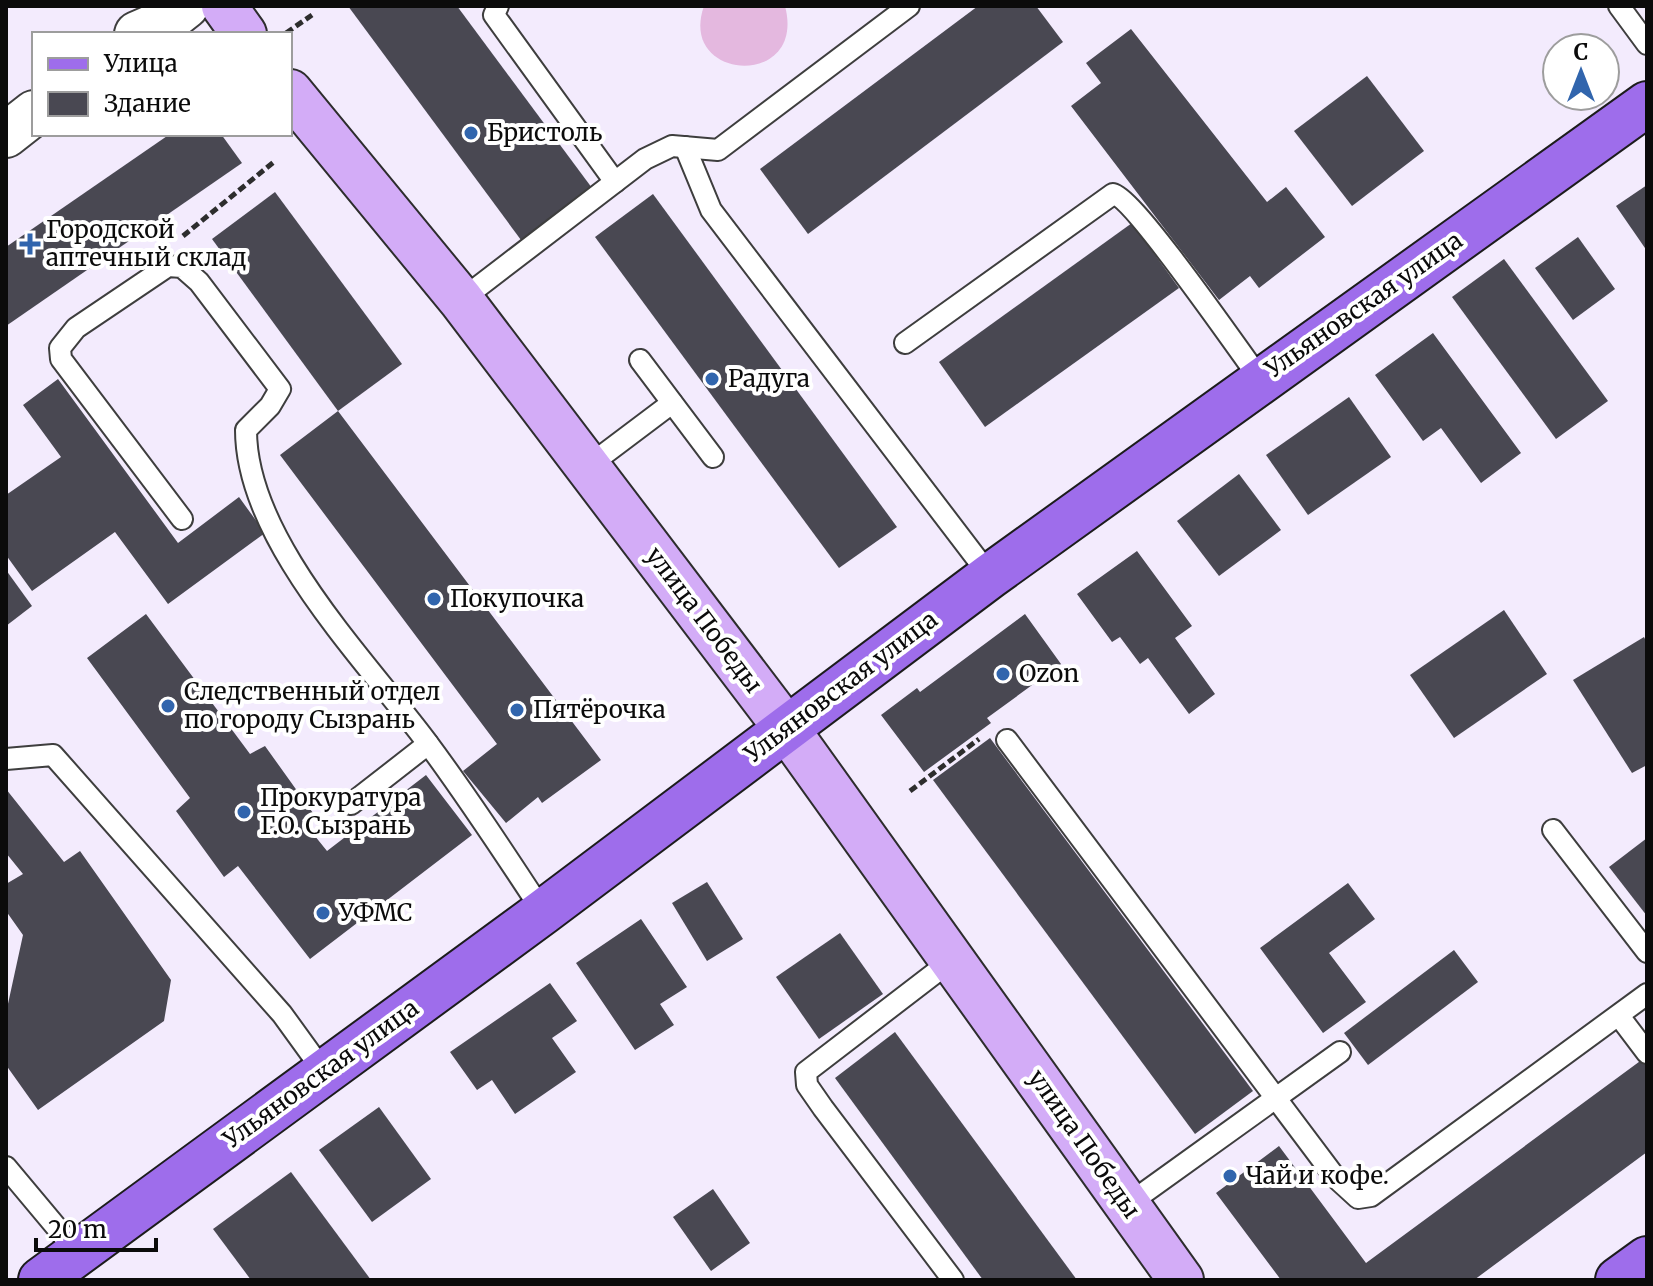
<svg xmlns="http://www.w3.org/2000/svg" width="1653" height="1286" font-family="Merriweather,serif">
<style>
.green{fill:#e4b8df}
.building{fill:#494852}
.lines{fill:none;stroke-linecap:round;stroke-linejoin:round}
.service-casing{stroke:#3e3e3e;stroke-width:24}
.tertiary-casing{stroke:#3e3e3e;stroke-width:48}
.secondary-casing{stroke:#2d2d2d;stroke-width:48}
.primary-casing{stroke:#1c1c1c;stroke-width:48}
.path{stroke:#2d2d2d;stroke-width:5;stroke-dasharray:8 4;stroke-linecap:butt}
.service{stroke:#fff;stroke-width:20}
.tertiary{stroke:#fff;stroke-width:44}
.secondary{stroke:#d3acf7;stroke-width:44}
.primary{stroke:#9e6deb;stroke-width:44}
.poi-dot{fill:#3165ad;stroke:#fff;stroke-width:3}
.labels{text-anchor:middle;stroke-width:8;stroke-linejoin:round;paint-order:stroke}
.poi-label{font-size:24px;fill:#0b0b0b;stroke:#fff;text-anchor:start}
.street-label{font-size:24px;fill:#0b0b0b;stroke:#fff}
</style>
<rect width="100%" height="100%" fill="#f3ebfd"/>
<path class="green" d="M 704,6 L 785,6 C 807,89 677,82 704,6 Z"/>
<g class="building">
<polygon points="348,6 457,6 592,188 521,240"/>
<polygon points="978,6 1036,6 1063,42 808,234 760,169"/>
<polygon points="1131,29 1267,202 1286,187 1325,237 1259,288 1250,276 1219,300 1071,106 1101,83 1086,63"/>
<polygon points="1367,76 1424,151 1352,206 1294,131"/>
<polygon points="170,134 221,134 242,163 6,326 6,247"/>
<polygon points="1647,185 1647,251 1616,206"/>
<polygon points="275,192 402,364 338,411 212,239"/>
<polygon points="653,194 897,527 839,568 595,237"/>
<polygon points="1132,223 1179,288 985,427 939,362"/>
<polygon points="1578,237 1615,289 1573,320 1535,268"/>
<polygon points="1504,259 1608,401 1556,439 1452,297"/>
<polygon points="1433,333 1521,453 1481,483 1441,428 1423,441 1375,375"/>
<polygon points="58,379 178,543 239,497 265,533 168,604 115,532 32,591 6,555 6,495 61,457 23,405"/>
<polygon points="1349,397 1391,457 1308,515 1266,455"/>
<polygon points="338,411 601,760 542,803 538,797 506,823 463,771 497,744 280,455"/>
<polygon points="1239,474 1281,530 1219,576 1177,521"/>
<polygon points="1137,551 1192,626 1175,638 1215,694 1189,714 1148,658 1140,664 1120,637 1112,642 1077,594"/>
<polygon points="6,570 32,606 6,626"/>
<polygon points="1504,610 1547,674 1454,738 1410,675"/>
<polygon points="146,614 250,754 265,746 313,813 302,820 327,851 426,775 472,835 310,959 238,866 224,877 176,811 190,798 87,658"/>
<polygon points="1025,614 1061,664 987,718 991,723 924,772 881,715 917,688 920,692"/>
<polygon points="1644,637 1647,643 1647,765 1632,773 1573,680"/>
<polygon points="990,738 1253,1091 1195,1134 933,780"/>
<polygon points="6,789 64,862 80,851 171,980 164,1021 38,1110 6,1065 6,1013 23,935 6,911 6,884 23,874 6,853"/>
<polygon points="1647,838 1647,916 1609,867"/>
<polygon points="707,882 743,939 707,961 672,903"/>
<polygon points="1348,883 1375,919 1329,953 1366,1002 1323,1033 1260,948"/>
<polygon points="641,919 687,987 660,1004 674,1025 635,1050 576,963"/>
<polygon points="840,933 883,994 819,1039 776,977"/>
<polygon points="1454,950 1478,982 1368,1065 1344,1033"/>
<polygon points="550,983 577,1021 552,1038 576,1072 515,1114 492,1080 477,1090 450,1052"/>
<polygon points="895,1032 1077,1280 983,1280 835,1078"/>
<polygon points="1647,1056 1647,1152 1474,1280 1281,1280 1216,1193 1279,1146 1366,1263"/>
<polygon points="379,1107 431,1179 372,1222 319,1150"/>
<polygon points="291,1172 371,1280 251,1280 213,1229"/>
<polygon points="713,1189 750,1243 711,1271 673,1217"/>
</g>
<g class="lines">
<defs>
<g id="service">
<polyline points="498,6 494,15 615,182"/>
<polyline points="1619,6 1647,44"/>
<polyline points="685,147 711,210 990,576"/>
<polyline points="461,300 645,159 672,146 718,150 909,6"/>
<path d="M 905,343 L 1113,194 C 1134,198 1240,352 1260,379"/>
<polyline points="640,360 713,457"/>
<polyline points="587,467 672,403"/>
<path d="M 182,519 L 61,359 L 60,348 L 76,328 L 168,266 L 182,267 L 199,282 L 280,389 L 270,406 L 246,430 C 246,539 363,657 426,741 C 467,796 505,854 543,912"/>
<polyline points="1007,740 1335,1177 1358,1198 1371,1196 1647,994"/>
<polyline points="6,759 53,755 282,1014 324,1072"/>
<polyline points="351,804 428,744"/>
<polyline points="1553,830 1647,952"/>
<polyline points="952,960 806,1072 807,1085 823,1108 953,1280"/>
<polyline points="1619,1016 1647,1053"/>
<polyline points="6,1167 78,1253"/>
<polyline points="1127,1205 1340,1052"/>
</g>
<g id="tertiary">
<polyline points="137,34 167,21 186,6"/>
<polyline points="6,135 34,113"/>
</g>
<g id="secondary">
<polyline points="224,6 244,34"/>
<polyline points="290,92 461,300 786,728 1181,1280"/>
</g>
<g id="primary">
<polyline points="41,1280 543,912 990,576 1647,104"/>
<polyline points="1618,1280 1647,1259"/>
</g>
</defs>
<use href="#service" class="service-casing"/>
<use href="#tertiary" class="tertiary-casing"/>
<use href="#secondary" class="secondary-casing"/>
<use href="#primary" class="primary-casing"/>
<g class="path">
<polyline points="286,33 312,15"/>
<polyline points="183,236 275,161"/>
<polyline points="910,791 979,739"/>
</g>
<use href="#service" class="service"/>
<use href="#tertiary" class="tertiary"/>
<use href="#secondary" class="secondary"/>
<use href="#primary" class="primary"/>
</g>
<g class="poi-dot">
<circle cx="471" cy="133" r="8"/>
<path d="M26 232h8v8h8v8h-8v8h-8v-8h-8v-8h8z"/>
<circle cx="712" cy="379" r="8"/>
<circle cx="434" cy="599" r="8"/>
<circle cx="1003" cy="674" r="8"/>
<circle cx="168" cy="706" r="8"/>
<circle cx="517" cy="710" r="8"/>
<circle cx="244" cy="812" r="8"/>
<circle cx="323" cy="913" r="8"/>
<circle cx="1230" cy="1176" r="8"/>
</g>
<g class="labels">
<g class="poi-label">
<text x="487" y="141">Бристоль</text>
<text x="46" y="238">Городской<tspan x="46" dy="28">аптечный склад</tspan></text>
<text x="728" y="387">Радуга</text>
<text x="450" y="607">Покупочка</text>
<text x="1019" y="682">Ozon</text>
<text x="184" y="700">Следственный отдел<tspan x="184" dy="28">по городу Сызрань</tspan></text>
<text x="533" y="718">Пятёрочка</text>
<text x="260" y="806">Прокуратура<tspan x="260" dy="28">Г.О. Сызрань</tspan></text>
<text x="339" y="921">УФМС</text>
<text x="1246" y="1184">Чай и кофе.</text>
</g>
<g class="street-label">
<text transform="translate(1364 305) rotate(-35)" y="8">Ульяновская улица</text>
<text transform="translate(704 620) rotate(53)" y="8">улица Победы</text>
<text transform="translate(841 687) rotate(-37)" y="8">Ульяновская улица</text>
<text transform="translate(321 1074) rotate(-36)" y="8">Ульяновская улица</text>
<text transform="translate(1084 1144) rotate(55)" y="8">улица Победы</text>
</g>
</g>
<rect width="1653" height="1286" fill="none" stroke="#0b0b0b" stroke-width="16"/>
<rect x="32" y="32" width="260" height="104" fill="#ffffff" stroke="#9d9d9d" stroke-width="2"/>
<rect x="48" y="58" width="40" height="12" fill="#9e6deb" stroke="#9d9d9d" stroke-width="2"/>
<text x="104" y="72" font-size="24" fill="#0b0b0b">Улица</text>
<rect x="48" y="92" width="40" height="24" fill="#494852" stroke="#9d9d9d" stroke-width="2"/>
<text x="104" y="112" font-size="24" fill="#0b0b0b">Здание</text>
<g transform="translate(1581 72)"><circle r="38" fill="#ffffff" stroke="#9d9d9d" stroke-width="2"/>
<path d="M0-6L14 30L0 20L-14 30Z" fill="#3165ad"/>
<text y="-12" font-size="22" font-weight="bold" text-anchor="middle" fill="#0b0b0b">С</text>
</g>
<path d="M36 1238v12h120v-12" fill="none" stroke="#0b0b0b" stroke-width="4"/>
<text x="48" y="1238" font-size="24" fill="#0b0b0b" stroke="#ffffff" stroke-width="6" paint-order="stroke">20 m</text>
</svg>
